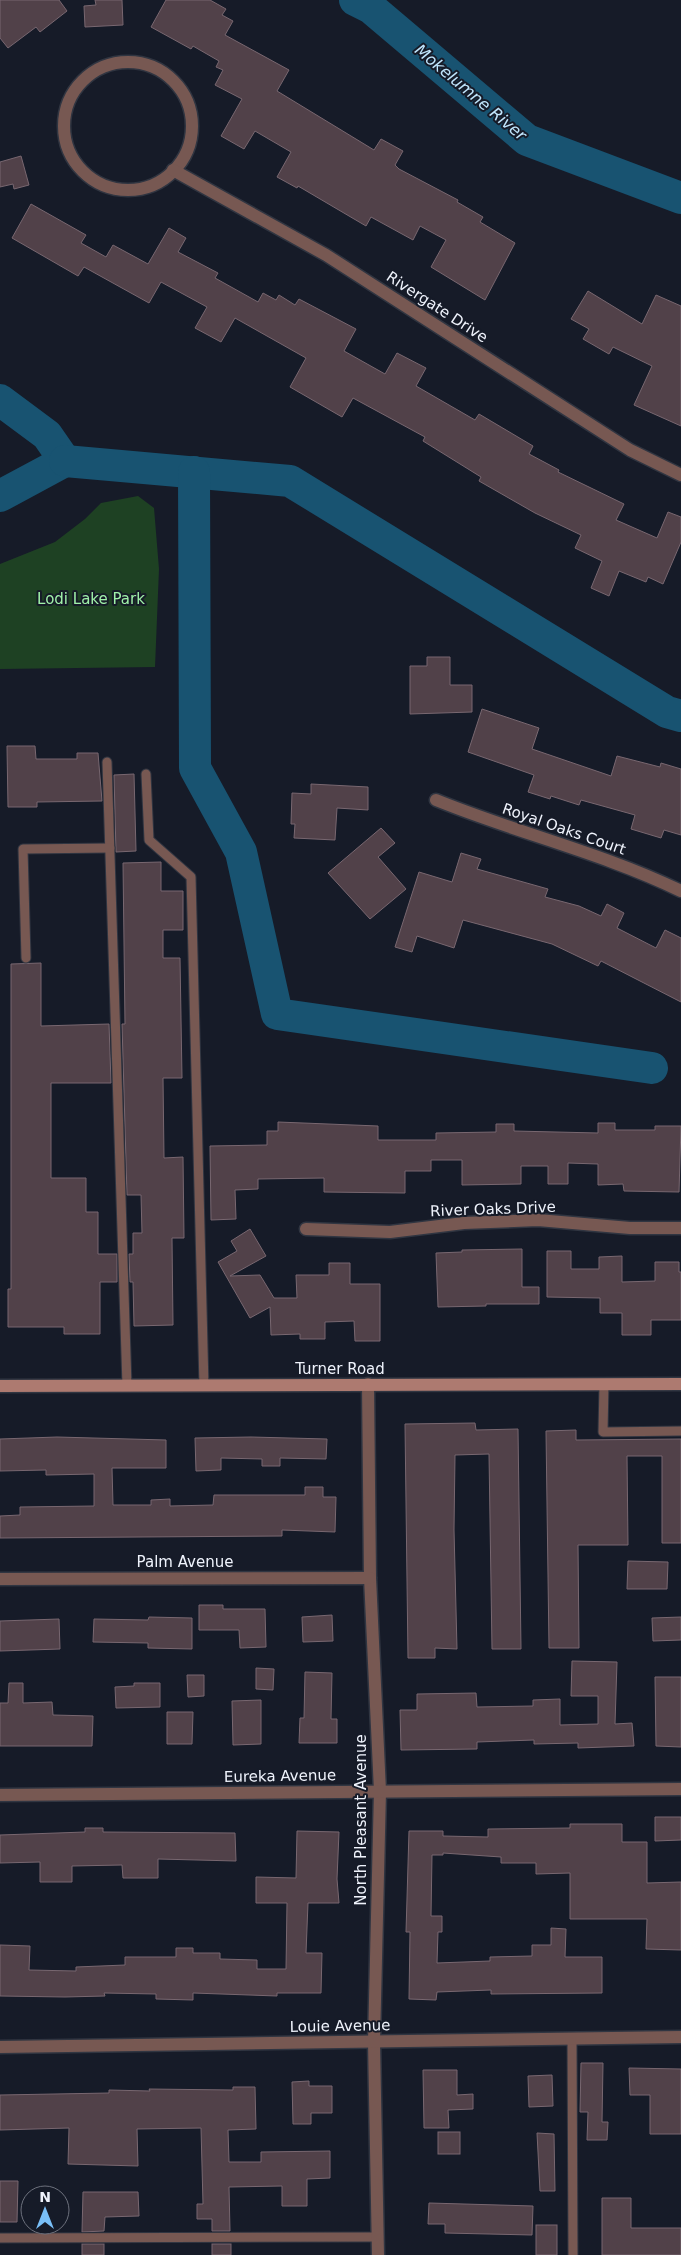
<svg xmlns="http://www.w3.org/2000/svg" width="681" height="2255" font-family="'DejaVu Sans',sans-serif">
<style>
.green{fill:#1e4123}
.lines{fill:none;stroke-linecap:round;stroke-linejoin:round}
.river{stroke:#185371;stroke-width:32}
.building{fill:#514149;stroke:#786770}
.service-casing{stroke:#303541;stroke-width:11}
.minor-casing{stroke:#303541;stroke-width:15}
.secondary-casing{stroke:#303541;stroke-width:15}
.service{stroke:#775852;stroke-width:9}
.minor{stroke:#775852;stroke-width:12}
.secondary{stroke:#ad7a70;stroke-width:12}
.labels{text-anchor:middle;stroke-width:4;stroke-linejoin:round;paint-order:stroke}
.street-label{font-size:15px;fill:#eff3fc;stroke:#161b28}
.park-label{font-size:15px;fill:#a0f1a9;stroke:#161b28}
.water-label{font-size:16px;font-style:italic;fill:#c0e5fc;stroke:#161b28}
</style>
<rect width="100%" height="100%" fill="#161b28"/>
<polygon class="green" points="138,496 154,508 159,569 155,667 0,669 0,564 55,542 85,519 101,503"/>
<g class="lines">
<g class="river">
<polyline points="355,0 371,8 527,140 681,198"/>
<polyline points="0,400 47,435 65,461 0,496"/>
<polyline points="65,461 290,481 667,712 681,716"/>
<polyline points="194,472 195,768 241,852 277,1014 652,1068"/>
</g>
</g>
<g class="building">
<polygon points="0,0 59,0 67,11 40,32 36,27 8,48 0,38"/>
<polygon points="95,0 122,0 123,25 85,27 84,6 96,5"/>
<polygon points="166,0 210,0 226,9 222,15 233,21 225,35 289,70 277,91 374,150 381,139 403,151 395,165 399,169 458,200 457,202 483,217 480,222 515,243 485,300 431,267 446,240 420,226 413,240 371,217 366,226 298,186 297,188 277,177 291,152 255,131 244,149 221,136 242,99 215,85 223,70 216,67 219,61 193,46 191,49 151,27"/>
<polygon points="21,156 29,185 14,189 13,184 0,187 0,162"/>
<polygon points="31,204 86,235 81,243 106,257 113,245 148,264 169,228 186,238 178,252 218,273 215,278 258,302 263,293 276,300 279,295 295,305 299,299 356,329 344,351 385,374 397,353 426,368 416,386 475,420 479,414 533,446 529,454 559,470 558,472 624,504 616,520 657,538 668,512 681,517 681,542 663,584 648,577 646,582 619,571 609,596 591,588 602,561 575,548 581,535 535,513 479,481 481,477 423,441 425,437 353,398 342,417 290,387 306,358 235,318 221,342 195,328 207,307 161,282 149,303 84,267 78,276 12,238"/>
<polygon points="588,291 642,324 656,295 681,306 681,426 634,405 652,366 613,347 609,354 583,339 589,329 571,319"/>
<polygon points="427,657 450,657 450,685 472,685 472,712 410,714 410,666 427,666"/>
<polygon points="482,709 539,728 532,749 611,776 617,756 660,767 661,763 681,769 681,835 664,830 661,838 631,829 635,815 581,800 579,805 551,796 550,799 528,792 534,775 468,752"/>
<polygon points="7,746 35,746 36,759 77,759 77,753 98,753 102,801 37,802 37,807 8,807"/>
<polygon points="134,774 136,851 116,852 114,775"/>
<polygon points="311,784 368,787 368,810 337,808 335,840 294,838 295,824 291,824 292,793 311,794"/>
<polygon points="381,828 395,843 378,857 406,889 370,919 328,873"/>
<polygon points="461,853 481,859 477,869 548,889 545,897 579,906 601,916 607,904 624,913 617,928 656,948 665,930 681,938 681,1002 601,961 598,966 552,944 463,920 454,948 417,936 412,952 395,947 419,872 452,882"/>
<polygon points="161,862 161,891 183,891 183,930 163,930 163,958 180,958 182,1078 163,1078 164,1158 183,1157 184,1238 172,1238 173,1325 134,1326 133,1282 130,1282 129,1254 133,1254 133,1233 142,1233 141,1195 127,1195 122,1024 125,1024 123,863"/>
<polygon points="41,963 41,1026 109,1024 111,1083 51,1083 51,1178 86,1178 86,1212 98,1212 98,1254 117,1254 117,1282 100,1282 100,1334 64,1334 64,1327 8,1327 8,1289 11,1289 11,964"/>
<polygon points="278,1122 378,1126 378,1140 436,1140 436,1133 496,1132 496,1124 514,1124 514,1131 598,1133 598,1123 615,1123 615,1130 655,1130 655,1126 681,1126 679,1192 624,1191 623,1184 598,1185 598,1164 568,1163 568,1184 548,1184 548,1166 521,1166 521,1184 462,1185 462,1160 431,1160 431,1171 405,1171 405,1193 324,1192 324,1178 258,1179 258,1189 235,1190 236,1219 211,1220 210,1146 267,1145 267,1131 278,1131"/>
<polygon points="250,1229 266,1256 230,1276 260,1275 274,1298 297,1298 296,1275 329,1275 329,1263 350,1263 350,1284 380,1284 380,1341 355,1341 354,1321 325,1322 325,1339 300,1339 300,1334 271,1335 270,1307 250,1318 218,1262 237,1251 231,1241"/>
<polygon points="522,1249 522,1287 539,1287 539,1304 486,1304 486,1306 438,1307 436,1253 462,1252 462,1250"/>
<polygon points="547,1251 571,1251 571,1269 599,1269 599,1257 622,1256 622,1282 655,1281 655,1262 679,1262 679,1272 681,1272 681,1320 651,1320 651,1335 622,1335 622,1313 600,1313 600,1298 547,1297"/>
<polygon points="475,1423 476,1430 518,1429 521,1649 492,1649 489,1454 455,1455 454,1530 457,1649 435,1648 435,1658 408,1658 405,1424"/>
<polygon points="576,1430 576,1440 681,1439 681,1543 662,1543 662,1456 627,1456 628,1545 578,1545 579,1648 549,1648 546,1431"/>
<polygon points="57,1437 166,1440 166,1468 112,1468 113,1505 151,1505 151,1500 170,1499 170,1506 213,1505 214,1495 305,1495 305,1487 323,1487 323,1497 336,1497 335,1532 282,1530 282,1536 0,1538 0,1516 20,1515 20,1507 94,1506 94,1474 46,1475 46,1470 0,1471 0,1439"/>
<polygon points="251,1437 327,1439 326,1459 280,1458 280,1466 262,1466 262,1459 221,1458 221,1470 196,1471 195,1438"/>
<polygon points="628,1561 668,1562 667,1589 627,1589"/>
<polygon points="199,1605 223,1605 223,1609 265,1609 266,1647 240,1648 239,1630 199,1630"/>
<polygon points="332,1615 333,1641 303,1642 302,1617"/>
<polygon points="149,1617 192,1618 192,1649 148,1648 148,1643 93,1642 94,1619 148,1620"/>
<polygon points="681,1617 681,1640 653,1641 652,1618"/>
<polygon points="59,1619 60,1649 0,1651 0,1621"/>
<polygon points="572,1661 617,1662 615,1724 632,1723 634,1746 578,1748 578,1743 534,1744 534,1740 477,1742 477,1749 401,1750 400,1710 417,1710 417,1694 476,1693 477,1707 533,1706 533,1700 560,1699 560,1725 598,1724 598,1696 571,1696"/>
<polygon points="256,1668 274,1669 273,1690 256,1689"/>
<polygon points="305,1672 332,1673 331,1719 337,1719 337,1743 299,1743 300,1718 304,1718"/>
<polygon points="187,1675 204,1675 204,1696 188,1697"/>
<polygon points="655,1677 681,1677 681,1747 656,1746"/>
<polygon points="9,1683 23,1683 23,1703 52,1702 53,1715 93,1716 92,1746 0,1746 0,1703 8,1703"/>
<polygon points="134,1683 160,1683 160,1707 116,1708 115,1687 134,1686"/>
<polygon points="261,1700 261,1744 233,1745 232,1701"/>
<polygon points="167,1712 193,1712 192,1744 167,1744"/>
<polygon points="655,1817 681,1817 681,1840 655,1841"/>
<polygon points="570,1824 622,1824 622,1842 647,1842 647,1883 681,1882 681,1950 646,1949 647,1919 570,1919 570,1873 536,1874 536,1863 501,1863 501,1857 443,1853 443,1855 432,1855 431,1916 442,1916 442,1932 438,1932 437,1963 490,1961 490,1957 532,1956 532,1945 551,1945 551,1928 566,1929 565,1957 602,1957 602,1993 491,1994 491,1990 437,1992 436,2000 409,1999 410,1932 406,1932 409,1831 443,1831 443,1836 488,1837 488,1829 570,1828"/>
<polygon points="85,1828 103,1828 103,1832 235,1833 236,1861 158,1859 158,1878 123,1878 122,1865 72,1866 72,1882 40,1882 40,1862 0,1863 0,1835 85,1832"/>
<polygon points="297,1831 339,1832 337,1879 339,1903 308,1903 306,1953 322,1953 321,1993 277,1993 277,1996 193,1993 193,2000 156,1999 156,1994 104,1993 105,1996 65,1997 0,1996 0,1945 30,1946 29,1970 76,1971 76,1967 125,1965 125,1957 176,1957 176,1948 193,1948 193,1953 220,1953 220,1959 257,1960 257,1969 286,1969 287,1903 256,1903 256,1877 296,1878"/>
<polygon points="581,2063 603,2063 602,2122 608,2122 607,2140 587,2140 588,2112 580,2112"/>
<polygon points="629,2068 681,2069 681,2134 650,2134 650,2095 630,2095"/>
<polygon points="423,2070 457,2070 457,2095 473,2094 473,2109 448,2110 449,2128 424,2128"/>
<polygon points="552,2075 553,2106 529,2107 528,2076"/>
<polygon points="309,2081 309,2086 332,2086 332,2113 311,2113 311,2124 293,2124 292,2082"/>
<polygon points="233,2087 255,2087 256,2129 228,2130 229,2162 261,2162 261,2152 330,2151 330,2178 307,2179 307,2206 282,2206 282,2186 229,2187 230,2231 212,2231 212,2219 197,2219 197,2204 203,2204 201,2128 137,2129 138,2166 68,2164 69,2128 0,2130 0,2095 109,2093 109,2090 150,2091 149,2089 233,2090"/>
<rect x="438" y="2132" width="22" height="22"/>
<polygon points="537,2133 554,2134 555,2191 540,2191"/>
<polygon points="0,2181 18,2181 17,2222 0,2222"/>
<polygon points="83,2192 138,2192 139,2216 105,2217 104,2231 82,2232"/>
<polygon points="602,2198 631,2198 631,2228 681,2228 681,2255 602,2255"/>
<polygon points="429,2203 533,2206 532,2235 445,2233 445,2224 428,2224"/>
<rect x="536" y="2225" width="21" height="30"/>
<rect x="82" y="2244" width="22" height="11"/>
<rect x="212" y="2244" width="19" height="11"/>
</g>
<g class="lines">
<defs>
<g id="service">
<polyline points="107,762 127,1386"/>
<polyline points="146,774 149,840 191,877 204,1386"/>
<polyline points="26,958 23,849 110,848"/>
<polyline points="604,1384 603,1432 681,1431"/>
<polyline points="572,2040 573,2255"/>
<polyline points="0,2238 378,2237"/>
</g>
<g id="minor">
<circle cx="128" cy="126" r="64"/>
<polyline points="173,170 326,255 630,450 681,475"/>
<path d="M 436,800 C 517,833 603,853 681,891"/>
<polyline points="306,1229 390,1232 464,1223 538,1220 630,1228 681,1228"/>
<polyline points="368,1384 370,1578 380,1791 374,2042 378,2255"/>
<polyline points="0,1579 370,1578"/>
<polyline points="0,1795 681,1789"/>
<polyline points="0,2047 681,2037"/>
</g>
<polyline id="secondary" points="0,1386 681,1384"/>
</defs>
<use href="#service" class="service-casing"/>
<use href="#minor" class="minor-casing"/>
<use href="#secondary" class="secondary-casing"/>
<use href="#service" class="service"/>
<use href="#minor" class="minor"/>
<use href="#secondary" class="secondary"/>
</g>
<g class="labels">
<g class="street-label">
<text transform="translate(437 307) rotate(33)" y="5">Rivergate Drive</text>
<text transform="translate(564 829) rotate(19)" y="5">Royal Oaks Court</text>
<text transform="translate(493 1209) rotate(-2)" y="5">River Oaks Drive</text>
<text x="340" y="1374">Turner Road</text>
<text x="185" y="1567">Palm Avenue</text>
<text transform="translate(280 1776) rotate(-1)" y="5">Eureka Avenue</text>
<text transform="translate(361 1820) rotate(-90)" y="5">North Pleasant Avenue</text>
<text transform="translate(340 2026) rotate(-1)" y="5">Louie Avenue</text>
</g>
<g class="park-label">
<text x="91" y="604">Lodi Lake Park</text>
</g>
<g class="water-label">
<text transform="translate(471 92) rotate(40)" y="6">Mokelumne River</text>
</g>
</g>
<g transform="translate(45 2210)"><circle r="24" fill="#161b28" stroke="#6d717d"/>
<path d="M0-4L9 19L0 12L-9 19Z" fill="#79bff8"/>
<text y="-8" font-size="14" font-weight="bold" text-anchor="middle" fill="#eff3fc">N</text>
</g>
</svg>
